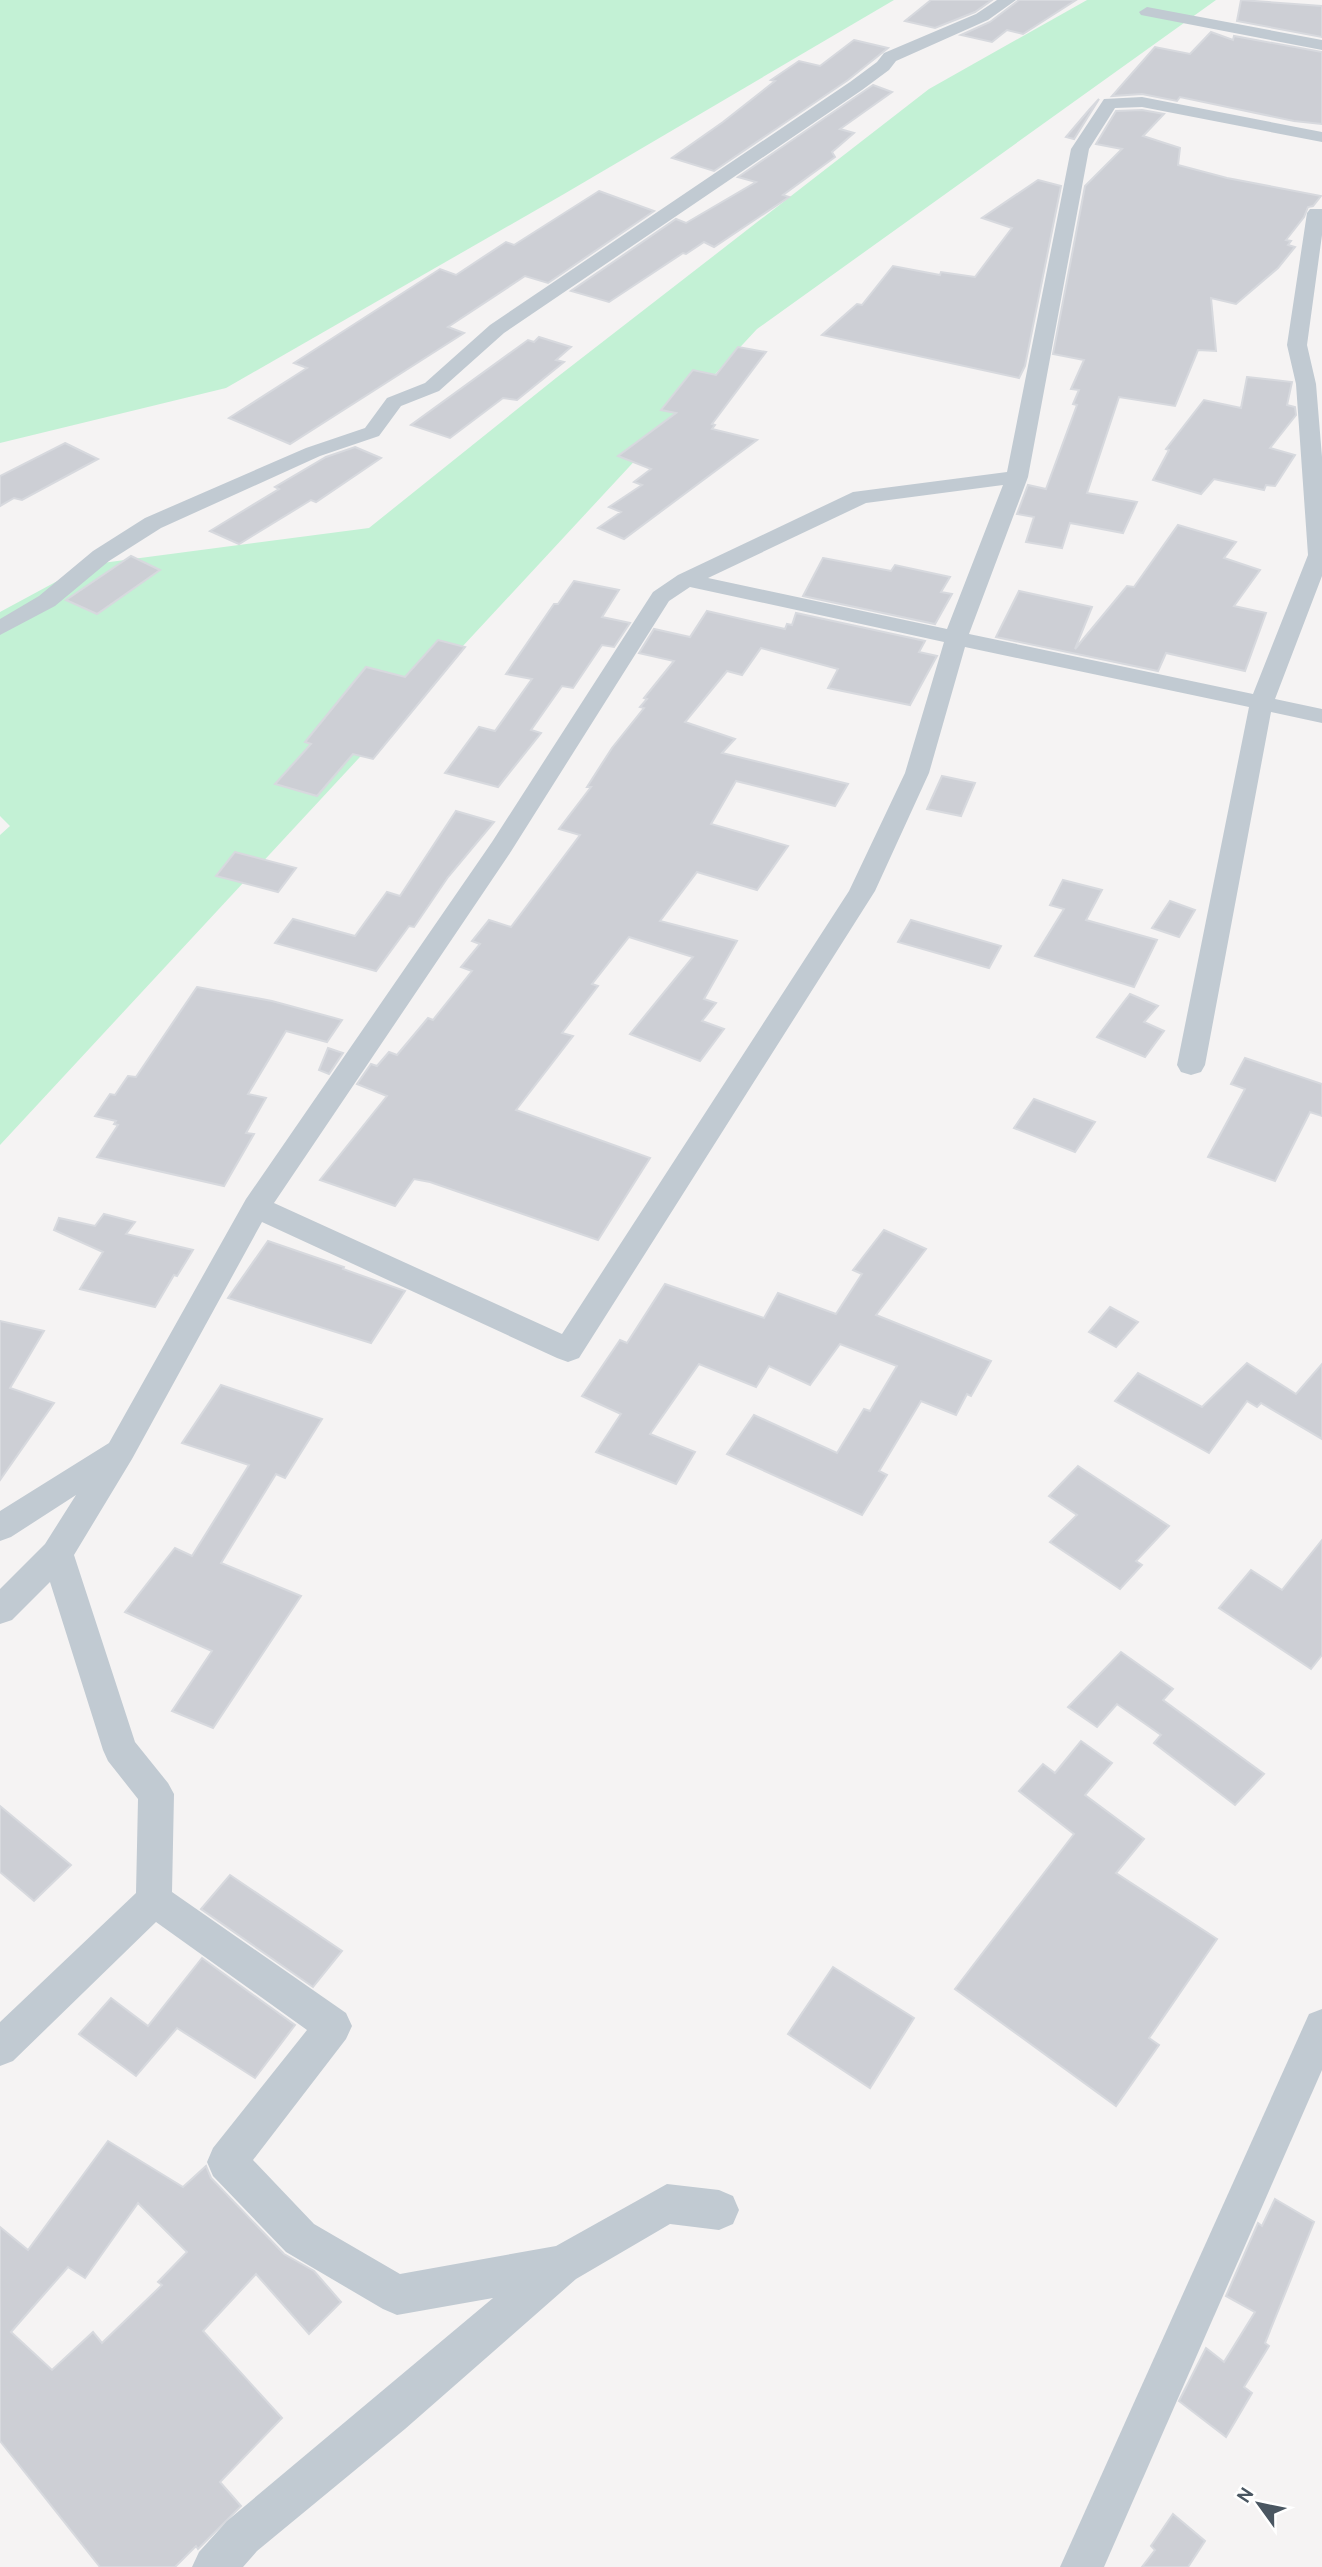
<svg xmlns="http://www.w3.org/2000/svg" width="1322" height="2567" font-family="Cabin,sans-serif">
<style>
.green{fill:#c3f1d5}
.building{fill:#cdcfd5;stroke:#d7d9de;stroke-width:2;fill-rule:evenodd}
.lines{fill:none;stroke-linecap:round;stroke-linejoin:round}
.minor{fill:#c1cad2;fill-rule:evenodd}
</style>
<rect width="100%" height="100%" fill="#f5f3f3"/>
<g class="green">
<polygon points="0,0 894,0 564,194 226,388 0,443"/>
<polygon points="1087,0 1216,0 757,329 0,1145 0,835 10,826 0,816 0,612 87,565 369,528 556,378 929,89"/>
</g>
<g class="building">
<polygon points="931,0 992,0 975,12 935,28 905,21"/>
<polygon points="1019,0 1076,0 1023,34 1007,30 992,42 961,35 990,22"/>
<polygon points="1241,0 1322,6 1322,37 1237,21"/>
<polygon points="1211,32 1233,40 1234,36 1322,52 1322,124 1294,121 1180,97 1177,101 1142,94 1112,96 1155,47 1190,54"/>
<polygon points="854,40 888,48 848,80 714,171 672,158 723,122 775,81 771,80 799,61 820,66"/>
<polygon points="873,85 892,92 840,129 854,133 832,152 835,157 783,195 789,197 714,247 704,242 686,254 683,253 609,302 571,291 676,219 686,223 756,182 738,177"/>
<polygon points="1099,99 1074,139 1066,137 1089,110"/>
<polygon points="1142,110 1164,114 1143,136 1180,148 1178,165 1227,178 1321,196 1313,206 1308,207 1304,217 1286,240 1291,241 1288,245 1295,247 1278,268 1236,304 1211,298 1216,351 1198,350 1175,406 1119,397 1087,493 1137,502 1123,533 1070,523 1062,548 1026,542 1034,517 1017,514 1028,485 1046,489 1077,405 1073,404 1079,390 1071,389 1084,360 1053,354 1085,186 1122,149 1096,144 1116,111"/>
<polygon points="1038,180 1061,186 1025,366 1019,378 822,335 857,304 862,305 893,266 940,275 941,272 975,277 1012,228 982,218"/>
<polygon points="599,191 654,211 548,283 525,276 448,327 464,333 290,444 229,418 307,368 294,363 440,269 456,275 506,242 514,245"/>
<polygon points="539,337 571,347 556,360 564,362 517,400 503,398 450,438 411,425 528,340 534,342"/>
<polygon points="738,347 766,352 712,424 715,425 712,429 757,440 624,539 598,528 621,512 609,507 642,485 634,482 651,469 618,456 676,413 661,410 693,370 716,375"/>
<polygon points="1247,377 1292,382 1287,405 1295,407 1296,415 1270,448 1295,455 1275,486 1266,485 1264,490 1214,479 1201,494 1153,480 1169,450 1166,449 1204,400 1241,408"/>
<polygon points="65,443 98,459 22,500 14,498 0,506 0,476"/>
<polygon points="355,447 381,458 316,502 311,500 239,544 210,531 279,489 275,487 326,457"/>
<polygon points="1178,525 1236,542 1224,558 1260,570 1234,606 1266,613 1245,671 1166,653 1158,671 996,637 1019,591 1092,607 1075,649 1127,586 1134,587"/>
<polygon points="131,556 160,570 97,614 66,600"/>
<polygon points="823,558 891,571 895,565 950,577 941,592 952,594 935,624 803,596"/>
<polygon points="574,581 619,590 602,617 630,623 614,647 602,645 573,688 562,686 531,730 541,733 498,787 445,773 479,727 495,731 532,679 506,674 554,604 558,604"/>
<polygon points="707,611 785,629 787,624 792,625 796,613 925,641 919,652 937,656 910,705 828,688 838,669 761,648 742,675 727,671 685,722 735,739 722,753 848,784 835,806 736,781 711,824 788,846 757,890 697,872 660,921 737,941 704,999 716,1003 702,1021 724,1029 700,1061 630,1034 693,957 629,937 592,984 598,986 562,1033 573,1036 516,1110 650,1158 598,1240 430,1182 414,1179 395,1206 320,1180 387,1096 357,1084 371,1064 377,1066 389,1052 397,1055 428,1018 433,1020 472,971 461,967 480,944 472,941 489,920 511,927 580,835 559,829 591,787 587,787 612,748 644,708 640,707 647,699 644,698 674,661 639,653 654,629 690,637"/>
<polygon points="438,640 465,647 373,759 353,754 317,796 275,784 311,744 305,742 366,667 405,677"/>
<polygon points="942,776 975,783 961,816 927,809"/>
<polygon points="456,811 494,822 448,877 414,927 409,926 376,971 275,943 293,919 355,936 387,892 400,896"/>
<polygon points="235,852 296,868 278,892 216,876"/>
<polygon points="1063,880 1102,890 1086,920 1157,940 1134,987 1035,956 1064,909 1050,905"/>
<polygon points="1170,901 1195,910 1179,937 1152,928"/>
<polygon points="911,920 1001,946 989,968 898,942"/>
<polygon points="197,987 272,1001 342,1020 327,1042 286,1031 248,1094 266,1098 246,1133 254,1134 224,1186 97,1157 118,1125 114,1124 116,1121 95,1116 110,1094 115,1095 128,1076 136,1077"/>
<polygon points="1130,994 1158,1006 1144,1022 1164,1031 1145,1057 1097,1037"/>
<polygon points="328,1048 343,1053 329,1074 319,1070"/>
<polygon points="1245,1058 1322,1084 1322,1116 1310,1112 1275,1181 1208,1157 1245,1089 1231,1084"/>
<polygon points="1034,1099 1095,1122 1075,1152 1014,1128"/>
<polygon points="104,1214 135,1222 126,1234 193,1250 177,1276 174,1275 155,1307 80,1289 103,1252 54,1230 59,1218 95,1226"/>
<polygon points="884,1230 926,1249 876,1315 991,1361 971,1396 967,1394 956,1415 921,1401 879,1471 887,1475 862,1515 727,1454 754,1415 837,1453 864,1409 870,1411 897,1366 840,1344 810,1385 769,1366 756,1387 699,1364 650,1434 695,1452 676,1484 596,1452 621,1414 582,1396 620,1340 627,1343 665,1284 764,1318 778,1293 836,1314 862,1274 853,1270"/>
<polygon points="268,1241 344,1267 343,1269 405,1291 371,1343 228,1298"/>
<polygon points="1110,1307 1138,1322 1116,1347 1089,1332"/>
<polygon points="0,1321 44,1331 10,1388 54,1403 0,1480"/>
<polygon points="1247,1363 1296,1394 1322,1364 1322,1439 1261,1403 1257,1407 1247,1401 1209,1453 1115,1401 1138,1373 1202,1407"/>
<polygon points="221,1385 322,1419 285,1478 276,1474 221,1563 301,1596 213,1728 172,1711 212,1651 125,1612 175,1548 192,1556 249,1465 182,1443"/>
<polygon points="1078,1466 1169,1526 1136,1561 1142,1565 1120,1589 1050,1542 1077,1515 1049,1496"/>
<polygon points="1322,1540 1322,1655 1311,1669 1219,1608 1251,1570 1282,1590"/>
<polygon points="1121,1652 1173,1689 1163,1700 1264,1774 1235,1805 1154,1743 1161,1735 1117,1704 1097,1727 1068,1707"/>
<polygon points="1081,1741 1112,1763 1085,1795 1144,1839 1116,1873 1217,1939 1149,2038 1159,2045 1116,2106 955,1989 1074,1834 1019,1791 1043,1764 1055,1773"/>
<polygon points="0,1806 71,1865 34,1901 0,1872"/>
<polygon points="230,1875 342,1951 313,1987 201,1909"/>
<polygon points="202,1958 295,2025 255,2078 177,2028 136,2076 79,2034 111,1998 148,2026"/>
<polygon points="833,1967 914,2018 870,2088 788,2034"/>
<path d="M 108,2141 L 183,2187 L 206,2166 L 211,2178 L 284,2254 L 314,2271 L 341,2302 L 309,2334 L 256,2274 L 203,2331 L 282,2418 L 220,2482 L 241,2506 L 198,2549 L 196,2546 L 175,2567 L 100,2567 L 0,2441 L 0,2227 L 28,2250 ZM 138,2203 L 187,2252 L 158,2282 L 162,2285 L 102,2343 L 93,2332 L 52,2370 L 11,2332 L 68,2267 L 85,2278 Z"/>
<polygon points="1275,2199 1314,2222 1265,2343 1269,2346 1244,2387 1252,2393 1226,2437 1179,2401 1206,2348 1224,2362 1255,2312 1226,2296 1258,2223 1262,2226"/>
<polygon points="1173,2514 1205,2541 1188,2567 1142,2567 1155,2550 1151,2546"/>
</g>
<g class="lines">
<g class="minor">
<polygon points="997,0 1016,0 988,20 896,61 889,70 862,90 504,333 439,391 401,406 379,436 320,456 161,528 109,561 55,606 0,635 0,619 39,596 93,551 145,518 306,448 365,428 387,398 425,383 490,325 850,82 877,62 884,53 976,14"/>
<polygon points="1147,7 1322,40 1322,50 1141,15 1139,12"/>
<path d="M 1142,97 L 1322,132 L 1322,142 L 1142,107 L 1115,108 L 1089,149 L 1028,477 L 969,634 L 1253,694 L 1308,555 L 1296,384 L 1287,345 L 1307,213 L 1310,209 L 1322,209 L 1322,235 L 1307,345 L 1316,384 L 1322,457 L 1322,576 L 1275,699 L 1322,709 L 1322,723 L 1271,712 L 1205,1065 L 1201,1072 L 1191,1075 L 1181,1072 L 1177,1065 L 1249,707 L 965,647 L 929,773 L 875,891 L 579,1358 L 568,1362 L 557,1358 L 262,1222 L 132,1459 L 74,1555 L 135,1742 L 168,1783 L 174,1794 L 172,1892 L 346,2013 L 352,2026 L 346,2039 L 253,2160 L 314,2224 L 400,2274 L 556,2246 L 667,2184 L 719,2190 L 733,2196 L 739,2210 L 733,2224 L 719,2230 L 670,2224 L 576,2279 L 405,2429 L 257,2551 L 243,2567 L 192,2567 L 199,2552 L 227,2521 L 493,2298 L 397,2315 L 383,2309 L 286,2252 L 213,2176 L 207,2162 L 213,2148 L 307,2030 L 156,1922 L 13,2061 L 0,2066 L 0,2022 L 136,1893 L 138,1799 L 108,1761 L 103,1750 L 50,1582 L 12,1620 L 0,1624 L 0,1589 L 45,1544 L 76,1495 L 11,1537 L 0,1541 L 0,1511 L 109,1443 L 246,1199 L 492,842 L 653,592 L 678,575 L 853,492 L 1007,472 L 1071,149 L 1104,99 ZM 1003,485 L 947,629 L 708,578 L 866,503 ZM 690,587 L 944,642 L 905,773 L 849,891 L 562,1334 L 274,1203 L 510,853 L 669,601 Z"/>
<polygon points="1322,2009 1322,2070 1104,2567 1060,2567 1309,2014"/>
</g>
</g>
<g transform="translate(1259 2504) rotate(303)" stroke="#ffffff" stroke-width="5" paint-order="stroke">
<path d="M0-5L12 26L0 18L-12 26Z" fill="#4a5661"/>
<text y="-10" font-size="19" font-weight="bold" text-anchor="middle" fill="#4a5661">N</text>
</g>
</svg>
